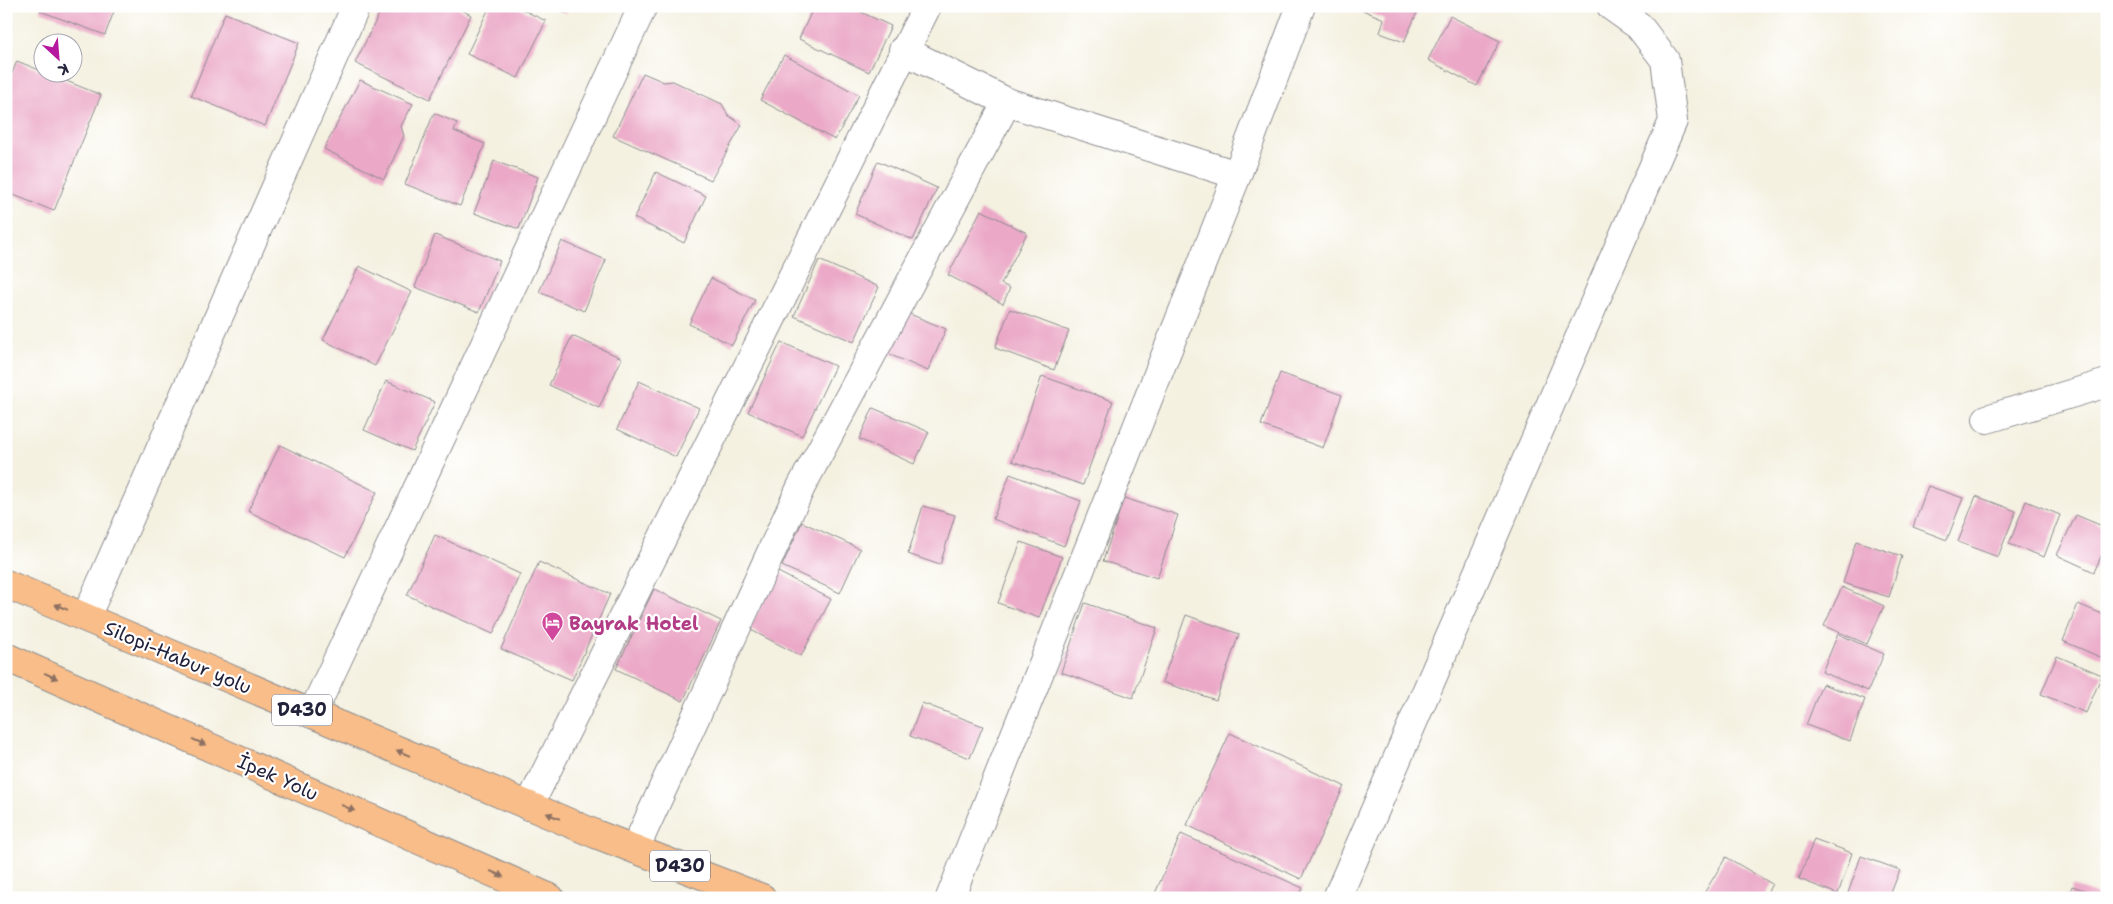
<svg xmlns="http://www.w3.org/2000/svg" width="2113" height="904" font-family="'Shantell Sans',sans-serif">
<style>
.building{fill:#eba9c7}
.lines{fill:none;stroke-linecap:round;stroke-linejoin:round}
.minor-casing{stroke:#8b8a8e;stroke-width:30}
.highway-casing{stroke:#8b8a8e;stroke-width:30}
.minor{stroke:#fff;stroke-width:28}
.highway{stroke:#f8bd88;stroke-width:28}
.oneway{fill:#8d7062}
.labels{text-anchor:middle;stroke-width:4.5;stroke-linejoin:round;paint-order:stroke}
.shield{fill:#fff;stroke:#646476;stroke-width:1}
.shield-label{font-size:18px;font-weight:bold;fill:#22223b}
.hotel-label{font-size:19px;font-weight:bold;fill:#b23c85;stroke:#fff;text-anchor:start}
.street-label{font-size:19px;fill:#22223b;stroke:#fff}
</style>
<rect width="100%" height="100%" fill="#fff"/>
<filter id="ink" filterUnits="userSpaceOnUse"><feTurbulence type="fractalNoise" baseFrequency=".02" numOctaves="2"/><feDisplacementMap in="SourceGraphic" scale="10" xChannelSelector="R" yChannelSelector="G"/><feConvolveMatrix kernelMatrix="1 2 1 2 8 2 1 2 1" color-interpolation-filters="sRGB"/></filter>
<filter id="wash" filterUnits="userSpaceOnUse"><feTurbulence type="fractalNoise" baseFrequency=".0096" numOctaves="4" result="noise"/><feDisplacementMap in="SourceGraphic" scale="20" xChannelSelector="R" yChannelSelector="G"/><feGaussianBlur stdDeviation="1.12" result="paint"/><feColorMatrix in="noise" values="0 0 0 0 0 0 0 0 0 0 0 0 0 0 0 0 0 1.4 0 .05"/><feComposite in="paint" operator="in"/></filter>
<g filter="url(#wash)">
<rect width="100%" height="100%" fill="#f4f1e1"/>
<g id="blocks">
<g class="building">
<polygon points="42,6 116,6 105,35 40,11"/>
<polygon points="383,6 454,6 471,15 430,99 355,63"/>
<polygon points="490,6 515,6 546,21 518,78 467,54"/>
<polygon points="551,6 569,6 566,13"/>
<polygon points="814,6 848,6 891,26 869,72 799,39"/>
<polygon points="1353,6 1420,6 1404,42 1380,33 1384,19"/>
<polygon points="225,13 299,43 265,126 191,96"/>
<polygon points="1450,16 1500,41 1477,86 1428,60"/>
<polygon points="784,55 859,95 835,140 760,100"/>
<polygon points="17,61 101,95 54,211 6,192 6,88"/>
<polygon points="643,73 664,82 673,81 722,104 728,115 742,125 711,180 613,136"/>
<polygon points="360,80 413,104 401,126 404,136 384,179 324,149"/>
<polygon points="434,113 457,123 454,131 485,144 460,206 405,184"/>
<polygon points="494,161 538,177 519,229 474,213"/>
<polygon points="878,161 937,188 913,240 855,214"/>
<polygon points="656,172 706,196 684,243 634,218"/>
<polygon points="981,210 1027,233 1001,284 1010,288 1003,304 948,275"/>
<polygon points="435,235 500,261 479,312 415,287"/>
<polygon points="562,241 606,260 584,311 539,292"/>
<polygon points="819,260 879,287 854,342 794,316"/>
<polygon points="359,266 412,292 375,366 323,340"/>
<polygon points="711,278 755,300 732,345 689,324"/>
<polygon points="1010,309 1069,331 1054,370 995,348"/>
<polygon points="905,312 946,329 928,371 886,353"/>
<polygon points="572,336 622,358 599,408 549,385"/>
<polygon points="781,342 835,366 802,436 748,412"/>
<polygon points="1280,373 1342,395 1323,448 1261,425"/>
<polygon points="1042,376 1113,401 1083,485 1012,461"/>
<polygon points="386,381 435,402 412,451 364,430"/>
<polygon points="639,381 699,408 676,457 617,429"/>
<polygon points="873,408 929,432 914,464 859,439"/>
<polygon points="280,445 377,492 345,557 248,511"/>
<polygon points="1010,474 1081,501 1064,546 993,519"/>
<polygon points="1928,486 1963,498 1947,540 1913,527"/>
<polygon points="1976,496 2016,511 1998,557 1958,542"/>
<polygon points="1124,498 1178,515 1157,578 1103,561"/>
<polygon points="2026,501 2060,515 2044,557 2009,544"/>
<polygon points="923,506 955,515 940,565 908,554"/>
<polygon points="2076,515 2107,528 2107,543 2094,572 2057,555"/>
<polygon points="802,522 860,549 840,593 782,566"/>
<polygon points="435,535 520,574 493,634 407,595"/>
<polygon points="1856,541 1902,556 1889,597 1843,583"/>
<polygon points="1021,542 1062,557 1039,618 998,603"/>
<polygon points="539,562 610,594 572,680 501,649"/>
<polygon points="778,572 831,599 801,656 749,629"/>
<polygon points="1842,587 1884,606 1867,644 1824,626"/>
<polygon points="654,589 721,621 683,701 616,669"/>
<polygon points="1085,603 1157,628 1133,698 1061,672"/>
<polygon points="2078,604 2107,616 2107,660 2063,641"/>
<polygon points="1186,615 1239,634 1216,700 1162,682"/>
<polygon points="1838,634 1884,654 1868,691 1822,672"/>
<polygon points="2057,656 2102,675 2086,713 2041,694"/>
<polygon points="1822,684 1865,699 1850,741 1806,725"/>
<polygon points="922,703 983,726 970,758 910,736"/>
<polygon points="1230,733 1344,786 1301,879 1187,825"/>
<polygon points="1181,834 1303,888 1298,898 1153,898"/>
<polygon points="1814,839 1852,853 1838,894 1799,879"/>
<polygon points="1861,856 1900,870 1889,898 1853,898 1847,896"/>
<polygon points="1726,857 1772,884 1764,898 1707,898 1703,895"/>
<polygon points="2072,886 2106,897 2106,898 2069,898"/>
</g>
</g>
</g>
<g filter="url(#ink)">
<use href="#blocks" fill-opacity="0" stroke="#8b8a8e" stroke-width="1"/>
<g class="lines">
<defs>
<g id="minor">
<polyline points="903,50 1007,102 1237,175"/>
<polyline points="1987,419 2107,383"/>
<polyline points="86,617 356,6"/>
<polyline points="312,714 643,6"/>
<polyline points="529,806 927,6"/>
<polyline points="635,849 801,487 1007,102"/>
<polyline points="950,898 1237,175 1301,6"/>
<polyline points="1337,898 1673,121 1665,60 1639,26 1611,6"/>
</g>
<g id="highway">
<polyline points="6,584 598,835 762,898"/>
<polyline points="6,657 550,898"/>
</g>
</defs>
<use href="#minor" class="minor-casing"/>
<use href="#highway" class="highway-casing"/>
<use href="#minor" class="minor"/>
<use href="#highway" class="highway"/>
</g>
<defs><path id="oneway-solid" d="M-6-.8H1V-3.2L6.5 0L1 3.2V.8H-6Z" transform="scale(1.25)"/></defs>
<g class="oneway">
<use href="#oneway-solid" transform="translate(61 607) rotate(-157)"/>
<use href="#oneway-solid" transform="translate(51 676) rotate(24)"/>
<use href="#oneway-solid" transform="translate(199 742) rotate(24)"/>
<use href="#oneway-solid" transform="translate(403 753) rotate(-157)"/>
<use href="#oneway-solid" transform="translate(348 808) rotate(24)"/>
<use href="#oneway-solid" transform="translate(553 816) rotate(-157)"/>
<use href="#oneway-solid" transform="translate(497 874) rotate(24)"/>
</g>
</g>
<defs>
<symbol id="hotel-pin" viewBox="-11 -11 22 30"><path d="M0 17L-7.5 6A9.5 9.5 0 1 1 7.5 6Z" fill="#d1479c" stroke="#fff"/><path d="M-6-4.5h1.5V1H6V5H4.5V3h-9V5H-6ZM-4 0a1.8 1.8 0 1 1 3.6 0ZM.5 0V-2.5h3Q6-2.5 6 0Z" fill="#fff"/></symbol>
</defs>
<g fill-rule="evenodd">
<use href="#hotel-pin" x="540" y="610" width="25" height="34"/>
</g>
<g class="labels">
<g class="shield">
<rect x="272" y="694.5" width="60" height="31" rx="4"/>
<rect x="650" y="850.5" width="60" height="31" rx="4"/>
</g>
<g class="shield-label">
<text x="302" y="716">D430</text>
<text x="680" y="872">D430</text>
</g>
<g class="hotel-label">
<text x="569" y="630">Bayrak Hotel</text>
</g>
<g class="street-label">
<text transform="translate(178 657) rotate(23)" y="7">Silopi-Habur yolu</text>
<text transform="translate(278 777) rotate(24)" y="7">İpek Yolu</text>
</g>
</g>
<rect width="2113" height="904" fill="none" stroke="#fff" stroke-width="25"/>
<g transform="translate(58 58) rotate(154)"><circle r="24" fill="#ffffff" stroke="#a7a7b1"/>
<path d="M0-4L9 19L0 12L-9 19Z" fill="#b5179e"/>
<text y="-8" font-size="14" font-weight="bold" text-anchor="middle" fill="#22223b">K</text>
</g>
</svg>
